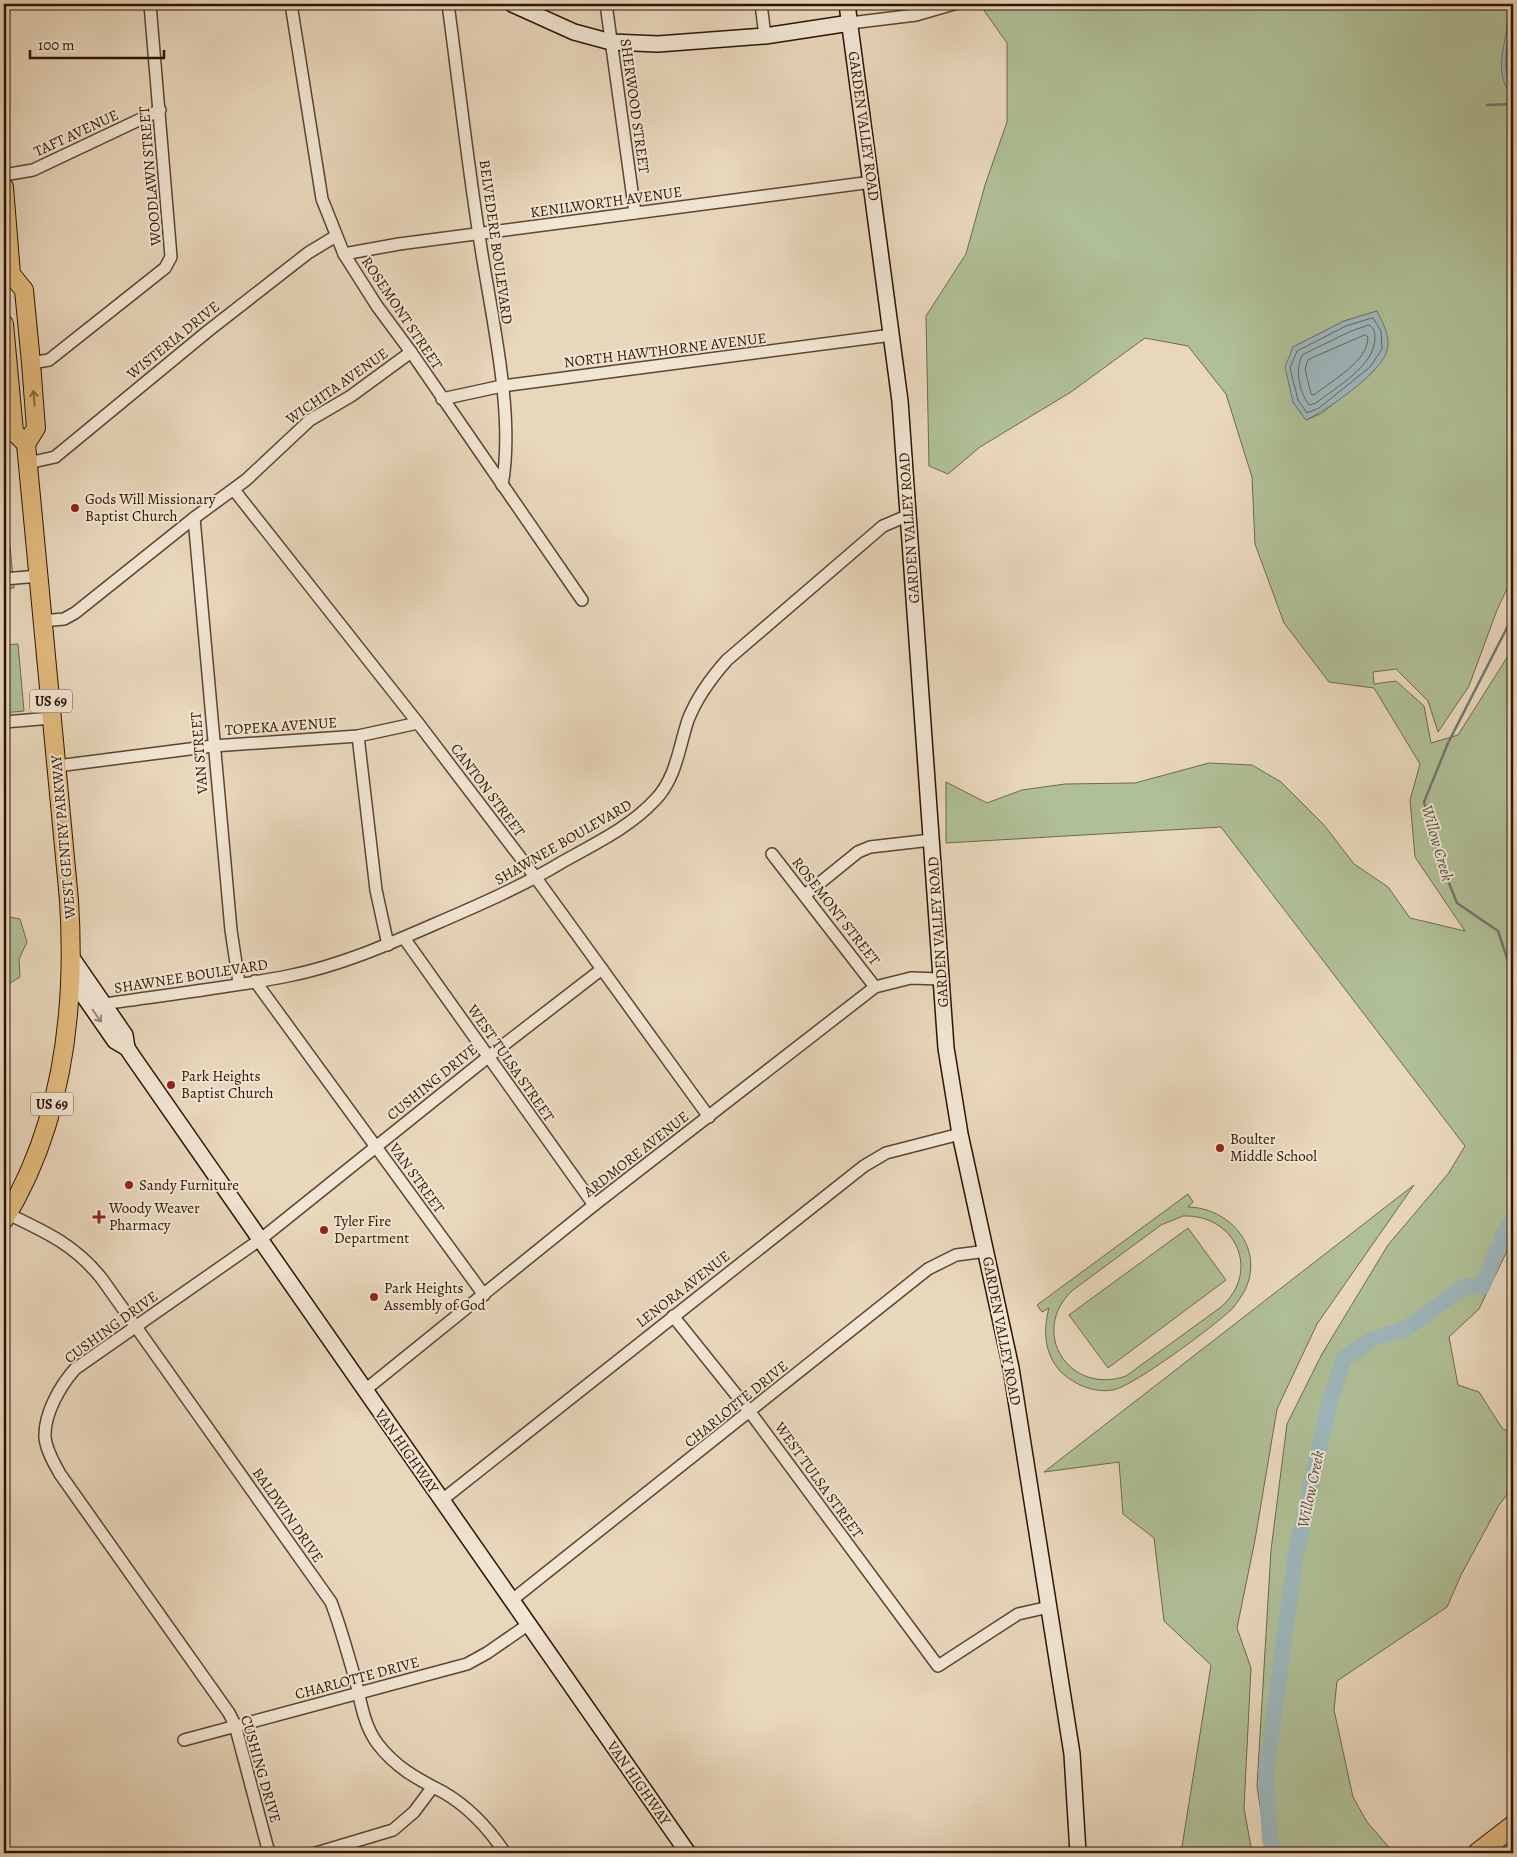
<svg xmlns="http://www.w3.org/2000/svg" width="1517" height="1857" font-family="Alegreya,serif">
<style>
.green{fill:#b0bf96;stroke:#6e6a4c;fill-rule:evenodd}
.water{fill:#9db7bc;stroke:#707671}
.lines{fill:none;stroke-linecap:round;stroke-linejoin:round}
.shore{stroke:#65665e;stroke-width:1}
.stream{stroke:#707671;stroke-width:2.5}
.river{stroke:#9db7bc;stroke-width:16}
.street-casing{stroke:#5c4530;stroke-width:14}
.secondary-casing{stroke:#2d1401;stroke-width:18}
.primary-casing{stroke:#2d1401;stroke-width:20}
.highway-casing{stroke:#2d1401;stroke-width:22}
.street{stroke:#f1e5d3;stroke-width:11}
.secondary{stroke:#f1e5d3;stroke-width:15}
.primary{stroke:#e4bc7e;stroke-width:18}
.highway{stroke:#e4bc7e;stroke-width:20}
.oneway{stroke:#886840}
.oneway2{stroke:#998774}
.poi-dot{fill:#8f2418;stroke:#f1e5d3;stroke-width:2}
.labels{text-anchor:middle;stroke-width:4;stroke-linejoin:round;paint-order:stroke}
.shield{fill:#f1e5d3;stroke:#685340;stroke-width:1}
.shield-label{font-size:14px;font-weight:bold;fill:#2d1401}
.street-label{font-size:15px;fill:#2d1401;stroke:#f1e5d3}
.poi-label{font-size:15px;fill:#2d1401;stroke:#f1e5d3;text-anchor:start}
.water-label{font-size:16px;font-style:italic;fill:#544d42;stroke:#f1e5d3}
</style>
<rect width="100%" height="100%" fill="#e9d7bc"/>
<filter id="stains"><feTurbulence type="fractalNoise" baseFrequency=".004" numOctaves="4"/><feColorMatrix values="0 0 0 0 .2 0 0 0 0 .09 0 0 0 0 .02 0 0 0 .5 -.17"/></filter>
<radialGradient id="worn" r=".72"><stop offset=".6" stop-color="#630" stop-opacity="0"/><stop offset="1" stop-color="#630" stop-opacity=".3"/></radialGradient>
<g class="green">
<path d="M 982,4 L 1513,4 L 1513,576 L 1497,610 L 1469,686 L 1438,732 L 1428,701 L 1396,669 L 1373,672 L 1374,684 L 1396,681 L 1424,706 L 1431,743 L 1458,735 L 1513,648 L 1513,1252 L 1507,1251 L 1479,1309 L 1449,1337 L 1458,1385 L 1479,1392 L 1502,1428 L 1513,1435 L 1513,1487 L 1499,1505 L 1461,1575 L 1447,1607 L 1337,1681 L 1334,1710 L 1353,1797 L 1367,1822 L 1394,1853 L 1267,1853 L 1257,1786 L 1271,1550 L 1287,1424 L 1322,1354 L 1388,1245 L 1448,1174 L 1465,1146 L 1221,827 L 946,843 L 946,782 L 987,803 L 1022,790 L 1065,784 L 1135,783 L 1209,763 L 1252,765 L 1281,782 L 1324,825 L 1354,864 L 1388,887 L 1410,918 L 1465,931 L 1415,857 L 1410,800 L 1420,764 L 1374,688 L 1329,682 L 1284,623 L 1255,544 L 1252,477 L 1226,394 L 1188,346 L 1145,338 L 1071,392 L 980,447 L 948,474 L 929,466 L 926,316 L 966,254 L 985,185 L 1007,122 L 1007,43 L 980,5 ZM 1377,311 L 1374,371 L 1322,413 L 1306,420 L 1293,402 L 1293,347 L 1344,321 Z"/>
<polygon points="4,484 14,588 4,589"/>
<polygon points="18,644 24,711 4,713 4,645"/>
<polygon points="4,916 20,919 27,942 19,959 20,977 4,987"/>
<polygon points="1414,1185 1317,1324 1277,1409 1255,1540 1237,1628 1251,1668 1244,1808 1252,1853 1181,1853 1211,1665 1164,1621 1154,1538 1123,1514 1119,1462 1044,1472"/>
<path d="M 1188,1194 L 1193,1202 L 1188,1207 C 1230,1208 1265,1248 1245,1290 C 1241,1297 1237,1303 1232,1309 C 1214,1326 1134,1386 1113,1390 C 1094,1393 1075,1385 1061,1372 C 1044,1354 1043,1330 1049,1308 L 1042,1312 L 1037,1305 ZM 1183,1216 C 1235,1214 1262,1271 1221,1307 L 1126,1376 C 1069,1396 1028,1331 1073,1290 L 1161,1225 Z"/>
<polygon points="1188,1228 1226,1280 1108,1368 1069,1315"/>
</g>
<g class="water">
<path d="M 1506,4 L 1513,4 L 1513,97 C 1487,68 1514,35 1506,4 Z"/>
<path d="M 1377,311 C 1383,323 1391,337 1387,351 C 1380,374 1327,410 1306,420 L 1293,402 L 1285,367 L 1293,347 L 1344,321 Z"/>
</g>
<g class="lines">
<g class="shore">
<path d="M 1513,16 C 1509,38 1499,70 1513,89"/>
<polygon points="1373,318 1381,331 1382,349 1370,367 1319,408 1307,413 1298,400 1290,368 1297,351 1346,326"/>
<path d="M 1369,325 C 1374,328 1375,332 1375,338 C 1375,366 1336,387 1316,403 L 1309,405 C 1299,391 1295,371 1302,355 L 1349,332 Z"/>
<path d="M 1365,335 L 1368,337 C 1368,362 1332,380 1314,395 L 1311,394 L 1305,369 L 1308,360 Z"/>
</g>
<g class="stream">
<polyline points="1487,105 1513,104"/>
<polyline points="1513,616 1448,743 1424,802 1441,863 1457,903 1498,931 1513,976"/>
</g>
<polyline class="river" points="1275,1853 1270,1840 1266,1775 1295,1558 1329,1404 1344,1358 1373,1339 1407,1328 1465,1286 1482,1287 1504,1233 1513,1220"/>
<defs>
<g id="street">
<polyline points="291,4 322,199 344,254 377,306 411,352 582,600"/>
<path d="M 448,4 C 459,85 468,167 481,248 C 492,319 515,416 502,485"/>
<polyline points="606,4 635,213"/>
<polyline points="761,4 765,36"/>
<polyline points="850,23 916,15 954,4"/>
<polyline points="4,175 33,170 160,110"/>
<polyline points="344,254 399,244 872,182"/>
<polyline points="31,363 49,360 165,268 171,257 150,4"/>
<polyline points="442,399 502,386 892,335"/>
<polyline points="28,463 55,457 208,331 308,253 336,236"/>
<polyline points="234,490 418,723 536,878 709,1117"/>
<polyline points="194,518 231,930 239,983"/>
<polyline points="4,579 39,576"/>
<polyline points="42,621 64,619 75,613 194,518 246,480 310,420 351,396 411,352"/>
<polyline points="4,722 52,718"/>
<polyline points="358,736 376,890 388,945"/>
<polyline points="57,766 213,746 358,736 418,723"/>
<polyline points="772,854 875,987"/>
<polyline points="805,895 858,852 870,847 931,840"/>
<polyline points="404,938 594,1205"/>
<polyline points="255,981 484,1295"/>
<path d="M 104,1004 C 165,995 227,988 288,976 C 339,966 387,945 435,924 C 479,905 523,886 564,861 C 596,843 630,827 655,800 C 676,779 679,747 688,720 C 697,697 711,678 727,660 L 883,526 L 909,515"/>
<path d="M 8,1214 C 46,1232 75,1245 102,1279 L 331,1602 C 341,1628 348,1655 356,1682 C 361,1703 364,1725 377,1743 C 395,1767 417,1779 443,1792 C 469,1807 489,1829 505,1853"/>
<polyline points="673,1316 750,1412 938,1666 1018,1614 1049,1607"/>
<polyline points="365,1390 594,1205 875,987 911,978 940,979"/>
<polyline points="442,1500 864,1166 886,1153 960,1134"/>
<polyline points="512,1600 928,1269 956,1255 987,1251"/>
<polyline points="184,1740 467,1664 487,1653 529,1624"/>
<path d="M 269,1853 L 235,1725 L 229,1713 L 60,1474 C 54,1463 46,1450 45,1437 C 44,1414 60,1386 75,1369 L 261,1239 L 488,1057 L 602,969"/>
<polyline points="316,1853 393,1830 414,1812 432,1788"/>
</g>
<g id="secondary">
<polyline points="512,4 574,32 611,42 658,44 765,36 850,23"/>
<polyline points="847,4 900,401 946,1048 960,1134 1011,1368 1072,1754 1078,1853"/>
<polyline points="72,958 125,1035 127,1048"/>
<polyline points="72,979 115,1041 127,1048 133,1057 688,1853"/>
</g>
<g id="primary">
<path d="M 4,187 L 11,274 L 24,290 L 31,363 L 36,428 L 26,444 L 69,900 C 76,1010 63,1124 4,1220"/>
<polyline points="4,324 14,432 26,444"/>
</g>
<g id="highway">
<polyline points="1478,1853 1513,1826"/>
<polyline points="1512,1853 1513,1852"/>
</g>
</defs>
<use href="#street" class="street-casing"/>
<use href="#secondary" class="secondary-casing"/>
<use href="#primary" class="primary-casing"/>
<use href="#highway" class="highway-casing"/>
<use href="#street" class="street"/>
<use href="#secondary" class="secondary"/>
<use href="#primary" class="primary"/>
<use href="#highway" class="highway"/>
</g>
<defs><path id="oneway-shaft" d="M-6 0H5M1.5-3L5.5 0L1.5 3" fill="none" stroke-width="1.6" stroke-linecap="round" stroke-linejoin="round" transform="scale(1.25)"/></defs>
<use class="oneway" href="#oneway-shaft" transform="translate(34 398) rotate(-95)"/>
<use class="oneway2" href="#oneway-shaft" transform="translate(97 1016) rotate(55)"/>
<g class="poi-dot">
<circle cx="75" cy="508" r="5"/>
<circle cx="171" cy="1085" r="5"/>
<circle cx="1220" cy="1148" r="5"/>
<circle cx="129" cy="1185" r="5"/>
<path d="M96.5 1209.5h5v5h5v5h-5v5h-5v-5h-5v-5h5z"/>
<circle cx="324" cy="1230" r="5"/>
<circle cx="374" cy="1297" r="5"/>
</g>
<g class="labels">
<g class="shield">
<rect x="30" y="689.5" width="42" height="23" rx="4"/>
<rect x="31" y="1092.5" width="42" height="23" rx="4"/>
</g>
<g class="shield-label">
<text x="51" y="706">US 69</text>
<text x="52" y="1109">US 69</text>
</g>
<g class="street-label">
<text transform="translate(635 106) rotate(82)" y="5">SHERWOOD STREET</text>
<text transform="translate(864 126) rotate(82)" y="5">GARDEN VALLEY ROAD</text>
<text transform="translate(76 133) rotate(-25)" y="5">TAFT AVENUE</text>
<text transform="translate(150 176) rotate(-95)" y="5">WOODLAWN STREET</text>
<text transform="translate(606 202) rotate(-8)" y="5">KENILWORTH AVENUE</text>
<text transform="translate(496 242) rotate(82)" y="5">BELVEDERE BOULEVARD</text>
<text transform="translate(402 313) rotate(56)" y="5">ROSEMONT STREET</text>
<text transform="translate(173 340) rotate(-39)" y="5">WISTERIA DRIVE</text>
<text transform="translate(665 350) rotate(-7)" y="5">NORTH HAWTHORNE AVENUE</text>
<text transform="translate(337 386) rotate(-35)" y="5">WICHITA AVENUE</text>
<text transform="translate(909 528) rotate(-94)" y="5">GARDEN VALLEY ROAD</text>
<text transform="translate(281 726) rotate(-4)" y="5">TOPEKA AVENUE</text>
<text transform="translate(199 753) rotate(-95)" y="5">VAN STREET</text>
<text transform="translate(488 790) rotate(53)" y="5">CANTON STREET</text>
<text transform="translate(63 837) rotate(-95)" y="5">WEST GENTRY PARKWAY</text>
<text transform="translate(563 842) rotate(-30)" y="5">SHAWNEE BOULEVARD</text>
<text transform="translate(836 911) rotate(52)" y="5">ROSEMONT STREET</text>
<text transform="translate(938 932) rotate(-94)" y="5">GARDEN VALLEY ROAD</text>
<text transform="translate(191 976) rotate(-9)" y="5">SHAWNEE BOULEVARD</text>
<text transform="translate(511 1063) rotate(55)" y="5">WEST TULSA STREET</text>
<text transform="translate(432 1082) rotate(-39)" y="5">CUSHING DRIVE</text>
<text transform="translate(636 1154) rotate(-38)" y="5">ARDMORE AVENUE</text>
<text transform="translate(417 1178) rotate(54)" y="5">VAN STREET</text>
<text transform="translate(683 1289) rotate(-38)" y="5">LENORA AVENUE</text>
<text transform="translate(111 1327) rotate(-36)" y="5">CUSHING DRIVE</text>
<text transform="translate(1002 1331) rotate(79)" y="5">GARDEN VALLEY ROAD</text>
<text transform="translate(736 1404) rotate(-39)" y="5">CHARLOTTE DRIVE</text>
<text transform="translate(407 1451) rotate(55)" y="5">VAN HIGHWAY</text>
<text transform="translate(819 1480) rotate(54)" y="5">WEST TULSA STREET</text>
<text transform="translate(288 1515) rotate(55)" y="5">BALDWIN DRIVE</text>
<text transform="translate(357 1678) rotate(-15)" y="5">CHARLOTTE DRIVE</text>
<text transform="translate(261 1769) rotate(74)" y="5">CUSHING DRIVE</text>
<text transform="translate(639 1783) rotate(55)" y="5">VAN HIGHWAY</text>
</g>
<g class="poi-label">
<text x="85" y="504">Gods Will Missionary<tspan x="85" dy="17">Baptist Church</tspan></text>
<text x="181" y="1081">Park Heights<tspan x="181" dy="17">Baptist Church</tspan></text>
<text x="1230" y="1144">Boulter<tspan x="1230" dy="17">Middle School</tspan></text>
<text x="139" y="1190">Sandy Furniture</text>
<text x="109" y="1213">Woody Weaver<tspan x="109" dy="17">Pharmacy</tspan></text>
<text x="334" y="1226">Tyler Fire<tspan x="334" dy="17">Department</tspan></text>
<text x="384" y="1293">Park Heights<tspan x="384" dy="17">Assembly of God</tspan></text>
</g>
<g class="water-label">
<text transform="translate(1438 843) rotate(74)" y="6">Willow Creek</text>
<text transform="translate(1310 1489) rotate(-78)" y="6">Willow Creek</text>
</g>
</g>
<rect width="1517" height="1857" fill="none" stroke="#e9d7bc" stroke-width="20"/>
<rect x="5" y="5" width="1507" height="1847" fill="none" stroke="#2d1401" stroke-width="2.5"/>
<rect x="10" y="10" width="1497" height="1837" fill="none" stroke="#2d1401"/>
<path d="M30 50v8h134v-8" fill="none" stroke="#2d1401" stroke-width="2.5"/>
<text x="38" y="50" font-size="15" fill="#2d1401" stroke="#f1e5d3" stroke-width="4" paint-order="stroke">100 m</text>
<rect width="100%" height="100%" filter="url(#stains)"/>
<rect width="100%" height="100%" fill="url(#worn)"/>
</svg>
